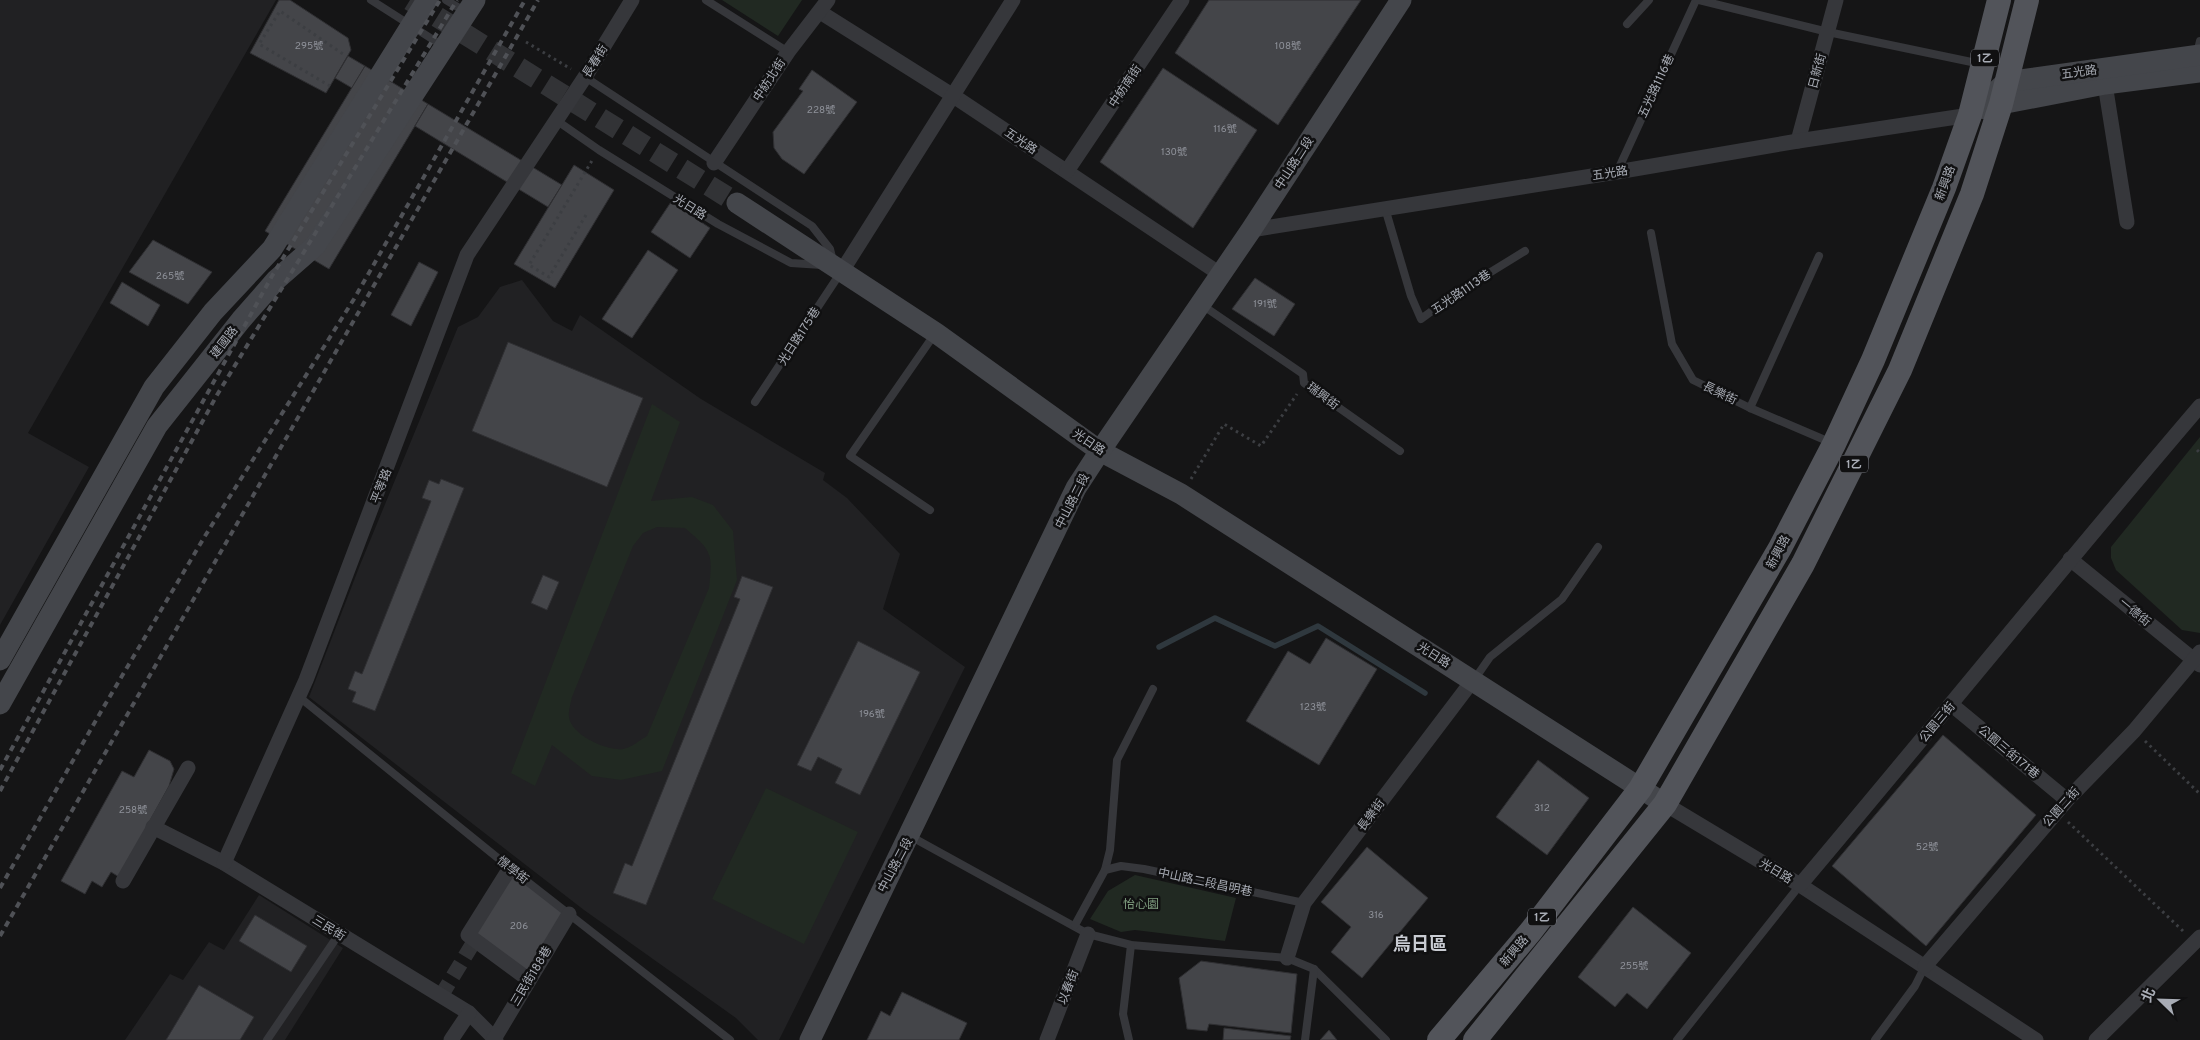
<svg xmlns="http://www.w3.org/2000/svg" width="2200" height="1040" font-family="Overpass,'Noto Sans TC',sans-serif">
<style>
.built{fill:#212123}
.green{fill:#212922;fill-rule:evenodd}
.lines{fill:none;stroke-linecap:round;stroke-linejoin:round}
.stream{stroke:#2f383e;stroke-width:5.5}
.building{fill:#444549;stroke:#2f2f32}
.street-tunnel{stroke:#323336;stroke-width:15;stroke-dasharray:15 8;stroke-linecap:butt}
.secondary-tunnel{stroke:#323336;stroke-width:21;stroke-dasharray:21 11;stroke-linecap:butt}
.path{stroke:#3c3e42;stroke-width:3;stroke-dasharray:2.5 4;stroke-linecap:butt}
.lane{stroke:#36373b;stroke-width:8}
.street{stroke:#36373b;stroke-width:15}
.secondary{stroke:#44464b;stroke-width:21}
.primary{stroke:#52545a;stroke-width:24}
.rail{stroke:#4f5156;stroke-width:4;stroke-dasharray:6 5;stroke-linecap:butt}
.labels{text-anchor:middle;stroke-width:5;stroke-linejoin:round;paint-order:stroke}
.number-label{font-size:10px;fill:#8f929a}
.shield{fill:#101011;stroke:#7a7d84;stroke-width:1}
.shield-label{font-size:11px;font-weight:bold;fill:#a8acb5}
.street-label{font-size:12px;fill:#a8acb5;stroke:#101011}
.park-label{font-size:12px;fill:#809f81;stroke:#101011}
.district-label{font-size:18px;font-weight:bold;fill:#c8cbd2;stroke:#101011}
</style>
<rect width="100%" height="100%" fill="#151516"/>
<g class="built">
<polygon points="0,0 276,0 28,433 89,467 0,625"/>
<polygon points="522,280 553,321 572,331 580,315 701,399 825,473 823,480 847,498 900,554 883,609 965,667 779,1040 758,1040 736,1018 584,910 309,697 360,565 458,327 478,317 500,287"/>
<polygon points="259,895 343,948 285,1040 125,1040 170,974 183,980 209,942 224,950"/>
</g>
<g class="green">
<polygon points="722,0 802,0 778,36"/>
<path d="M 652,404 L 680,422 L 651,501 L 692,497 L 713,505 L 733,531 L 737,580 L 662,771 L 621,780 L 592,776 L 552,745 L 535,786 L 511,773 ZM 657,527 L 685,528 C 712,551 713,553 709,588 L 647,736 C 640,740 631,748 623,749 C 607,751 571,735 569,717 C 568,711 571,703 572,697 L 633,546 L 643,533 Z"/>
<polygon points="2200,437 2200,633 2182,630 2116,570 2111,558 2111,547"/>
<polygon points="766,788 858,832 804,944 712,899"/>
<polygon points="1135,875 1236,898 1225,941 1135,930 1121,932 1090,919 1108,891"/>
</g>
<g class="lines">
<polyline class="stream" points="1159,647 1215,618 1275,646 1318,626 1425,693"/>
</g>
<g class="building">
<polygon points="279,0 290,0 348,38 351,50 326,93 250,53"/>
<polygon points="1209,0 1361,0 1278,125 1175,53"/>
<polygon points="348,56 365,66 352,88 335,78"/>
<polygon points="365,66 428,104 329,269 265,231"/>
<polygon points="1163,68 1257,130 1193,228 1100,162"/>
<polygon points="812,70 857,102 804,174 782,159 774,148 773,132 803,91 799,89"/>
<polygon points="428,104 562,185 548,207 415,126"/>
<polygon points="574,165 614,190 555,288 514,264"/>
<polygon points="671,202 710,228 690,258 651,232"/>
<polygon points="153,240 212,272 188,304 129,272"/>
<polygon points="648,250 678,270 632,338 602,319"/>
<polygon points="419,262 438,272 411,326 391,315"/>
<polygon points="1255,278 1295,304 1274,336 1232,309"/>
<polygon points="122,282 160,305 148,326 110,303"/>
<polygon points="508,342 643,398 607,487 472,431"/>
<polygon points="441,479 464,488 375,711 352,702 356,692 348,689 355,671 362,674 431,501 422,498 429,480 439,484"/>
<polygon points="543,575 559,582 547,610 531,603"/>
<polygon points="742,576 773,587 646,905 613,893 625,863 632,866 740,599 734,597"/>
<polygon points="1326,638 1377,669 1319,765 1246,721 1288,651 1310,664"/>
<polygon points="858,641 920,672 860,795 835,783 842,769 818,757 811,771 797,765"/>
<polygon points="1943,735 2036,815 1926,946 1832,866"/>
<polygon points="149,750 170,761 174,769 169,786 119,877 111,872 102,887 92,881 85,894 61,881 122,771 134,777"/>
<polygon points="1538,760 1589,798 1547,855 1496,817"/>
<polygon points="1367,847 1428,898 1362,978 1331,952 1351,927 1321,902"/>
<polygon points="510,868 569,914 529,980 468,935"/>
<polygon points="1633,907 1691,953 1647,1009 1627,993 1615,1007 1578,977"/>
<polygon points="255,915 307,946 291,972 239,941"/>
<polygon points="1201,961 1297,974 1291,1033 1209,1024 1207,1031 1187,1029 1179,978"/>
<polygon points="199,985 254,1017 240,1040 166,1040"/>
<polygon points="902,992 967,1023 959,1040 867,1040 881,1011 890,1016"/>
<polygon points="1224,1028 1291,1036 1290,1040 1223,1040"/>
<polygon points="1329,1030 1337,1040 1320,1040"/>
</g>
<g class="lines">
<polyline class="street-tunnel" points="441,996 475,940"/>
<polyline class="secondary-tunnel" points="410,0 737,203"/>
<g class="path">
<polyline points="526,42 571,69"/>
<polyline points="330,86 259,44 280,11 343,54"/>
<polyline points="586,215 549,277 529,265 593,159"/>
<polyline points="2197,450 2200,453"/>
<polyline points="1191,479 1224,424 1261,446 1297,394"/>
<polyline points="2145,741 2200,794"/>
<polyline points="2068,822 2183,931"/>
</g>
<g class="lane">
<polyline points="371,0 443,46"/>
<polyline points="446,0 466,12"/>
<polyline points="706,0 788,52"/>
<polyline points="1699,0 1828,32 1981,64"/>
<polyline points="1627,24 1649,0"/>
<polyline points="2197,54 2200,41"/>
<polyline points="585,77 812,226 830,249 833,261"/>
<polyline points="556,120 599,150 718,224 791,263 822,265"/>
<polyline points="1617,172 1696,0"/>
<polyline points="1385,208 1411,296 1421,319 1455,294 1525,251"/>
<polyline points="1651,233 1672,344 1693,380 1750,408 1832,443"/>
<polyline points="1202,305 1303,374 1304,383 1400,451"/>
<polyline points="755,402 841,272"/>
<polyline points="1750,408 1819,256"/>
<polyline points="930,510 850,456 934,335"/>
<polyline points="1474,680 1490,657 1562,599 1598,547"/>
<polyline points="298,696 510,868 730,1040"/>
<polyline points="910,836 1088,934 1131,945 1287,958 1314,969 1386,1040"/>
<polyline points="1105,870 1110,850 1117,760 1153,689"/>
<polyline points="1075,925 1105,870 1121,866 1144,869 1304,903"/>
<polyline points="267,1040 339,934"/>
<polyline points="1129,1040 1123,1014 1131,945"/>
<polyline points="1305,1040 1314,969"/>
<polyline points="1677,1040 1800,885"/>
<polyline points="1875,1040 1915,986 1925,966"/>
</g>
<g class="street">
<polyline points="820,12 952,95 1220,274"/>
<polyline points="2105,84 2127,222"/>
<polyline points="1798,141 1836,0"/>
<polyline points="714,163 788,52 828,0"/>
<polyline points="1067,171 1182,0"/>
<polyline points="1251,230 1617,172 1798,141 1970,115"/>
<polyline points="842,271 1013,0"/>
<polyline points="2070,559 2200,665"/>
<polyline points="1952,705 2067,800"/>
<polyline points="1665,804 1800,885 2036,1040"/>
<polyline points="153,827 224,863 469,1013 496,1040"/>
<polyline points="224,863 306,680 467,255 585,77 632,0"/>
<polyline points="510,868 468,935 529,980"/>
<polyline points="123,881 188,768"/>
<path d="M 1800,885 C 1934,726 2065,564 2200,406"/>
<polyline points="1287,958 1304,903 1473,680"/>
<polyline points="1925,966 2067,800 2134,731 2200,652"/>
<polyline points="494,1039 569,914"/>
<polyline points="451,1040 469,1013"/>
<polyline points="1047,1040 1088,934"/>
<polyline points="2096,1040 2200,937"/>
</g>
<g class="secondary">
<polyline points="1986,109 2001,104 2105,84 2200,72"/>
<polyline points="1970,115 2006,82 2200,55"/>
<polyline points="737,203 936,333 1100,451 1181,494 1665,804"/>
<polyline points="0,660 154,387 213,312 272,249 427,0"/>
<polyline points="0,704 157,426 241,320 276,280 315,246 475,0"/>
<polyline points="810,1040 1076,488 1100,451 1251,230 1401,0"/>
</g>
<g class="primary">
<polyline points="1439,1040 1531,931 1640,789 1780,548 1834,444 1873,360 1944,188 1970,115 1999,0"/>
<polyline points="1475,1040 1665,804 1803,564 1900,370 1972,194 2001,104 2027,0"/>
</g>
<g class="rail">
<polyline points="0,770 272,276 440,0"/>
<polyline points="0,791 217,395 457,0"/>
<polyline points="0,888 103,708 205,536 354,299 525,0"/>
<polyline points="0,936 538,0"/>
</g>
</g>
<g class="labels">
<g class="number-label">
<text x="309" y="49">295號</text>
<text x="1288" y="49">108號</text>
<text x="821" y="113">228號</text>
<text x="1225" y="132">116號</text>
<text x="1174" y="155">130號</text>
<text x="170" y="279">265號</text>
<text x="1265" y="307">191號</text>
<text x="1313" y="710">123號</text>
<text x="872" y="717">196號</text>
<text x="1542" y="811">312</text>
<text x="133" y="813">258號</text>
<text x="1927" y="850">52號</text>
<text x="1376" y="918">316</text>
<text x="519" y="929">206</text>
<text x="1634" y="969">255號</text>
</g>
<g class="shield">
<rect x="1971" y="49.5" width="28" height="17" rx="4"/>
<rect x="1840" y="455.5" width="28" height="17" rx="4"/>
<rect x="1528" y="908.5" width="28" height="17" rx="4"/>
</g>
<g class="shield-label">
<text x="1985" y="62">1乙</text>
<text x="1854" y="468">1乙</text>
<text x="1542" y="921">1乙</text>
</g>
<g class="street-label">
<text transform="translate(595 61) rotate(-58)" y="4">長春街</text>
<text transform="translate(1817 71) rotate(-75)" y="4">日新街</text>
<text transform="translate(2079 72) rotate(-8)" y="4">五光路</text>
<text transform="translate(769 80) rotate(-57)" y="4">中紡北街</text>
<text transform="translate(1125 86) rotate(-56)" y="4">中紡南街</text>
<text transform="translate(1656 86) rotate(-65)" y="4">五光路1116巷</text>
<text transform="translate(1021 141) rotate(34)" y="4">五光路</text>
<text transform="translate(1294 163) rotate(-57)" y="4">中山路二段</text>
<text transform="translate(1610 173) rotate(-9)" y="4">五光路</text>
<text transform="translate(1945 183) rotate(-70)" y="4">新興路</text>
<text transform="translate(690 207) rotate(32)" y="4">光日路</text>
<text transform="translate(1461 292) rotate(-34)" y="4">五光路1113巷</text>
<text transform="translate(799 336) rotate(-57)" y="4">光日路175巷</text>
<text transform="translate(224 342) rotate(-52)" y="4">建國路</text>
<text transform="translate(1720 393) rotate(26)" y="4">長樂街</text>
<text transform="translate(1323 396) rotate(37)" y="4">瑞興街</text>
<text transform="translate(1089 442) rotate(34)" y="4">光日路</text>
<text transform="translate(381 486) rotate(-69)" y="4">平等路</text>
<text transform="translate(1072 501) rotate(-63)" y="4">中山路二段</text>
<text transform="translate(1778 552) rotate(-62)" y="4">新興路</text>
<text transform="translate(2135 612) rotate(39)" y="4">一德街</text>
<text transform="translate(1434 655) rotate(32)" y="4">光日路</text>
<text transform="translate(1937 722) rotate(-50)" y="4">公園三街</text>
<text transform="translate(2009 752) rotate(40)" y="4">公園三街171巷</text>
<text transform="translate(2061 807) rotate(-48)" y="4">公園二街</text>
<text transform="translate(1371 815) rotate(-53)" y="4">長樂街</text>
<text transform="translate(895 865) rotate(-62)" y="4">中山路二段</text>
<text transform="translate(513 870) rotate(38)" y="4">憬學街</text>
<text transform="translate(1776 871) rotate(31)" y="4">光日路</text>
<text transform="translate(1205 882) rotate(12)" y="4">中山路二段昌明巷</text>
<text transform="translate(329 928) rotate(32)" y="4">三民街</text>
<text transform="translate(1514 951) rotate(-50)" y="4">新興路</text>
<text transform="translate(531 976) rotate(-59)" y="4">三民街188巷</text>
<text transform="translate(1068 987) rotate(-69)" y="4">以春街</text>
</g>
<g class="park-label">
<text x="1141" y="908">怡心園</text>
</g>
<g class="district-label">
<text x="1420" y="950">烏日區</text>
</g>
</g>
<g transform="translate(2160 1000) rotate(293)" stroke="#101011" stroke-width="4" paint-order="stroke">
<path d="M0-4L9 19L0 12L-9 19Z" fill="#a8acb5"/>
<text y="-8" font-size="14" font-weight="bold" text-anchor="middle" fill="#a8acb5">北</text>
</g>
</svg>
